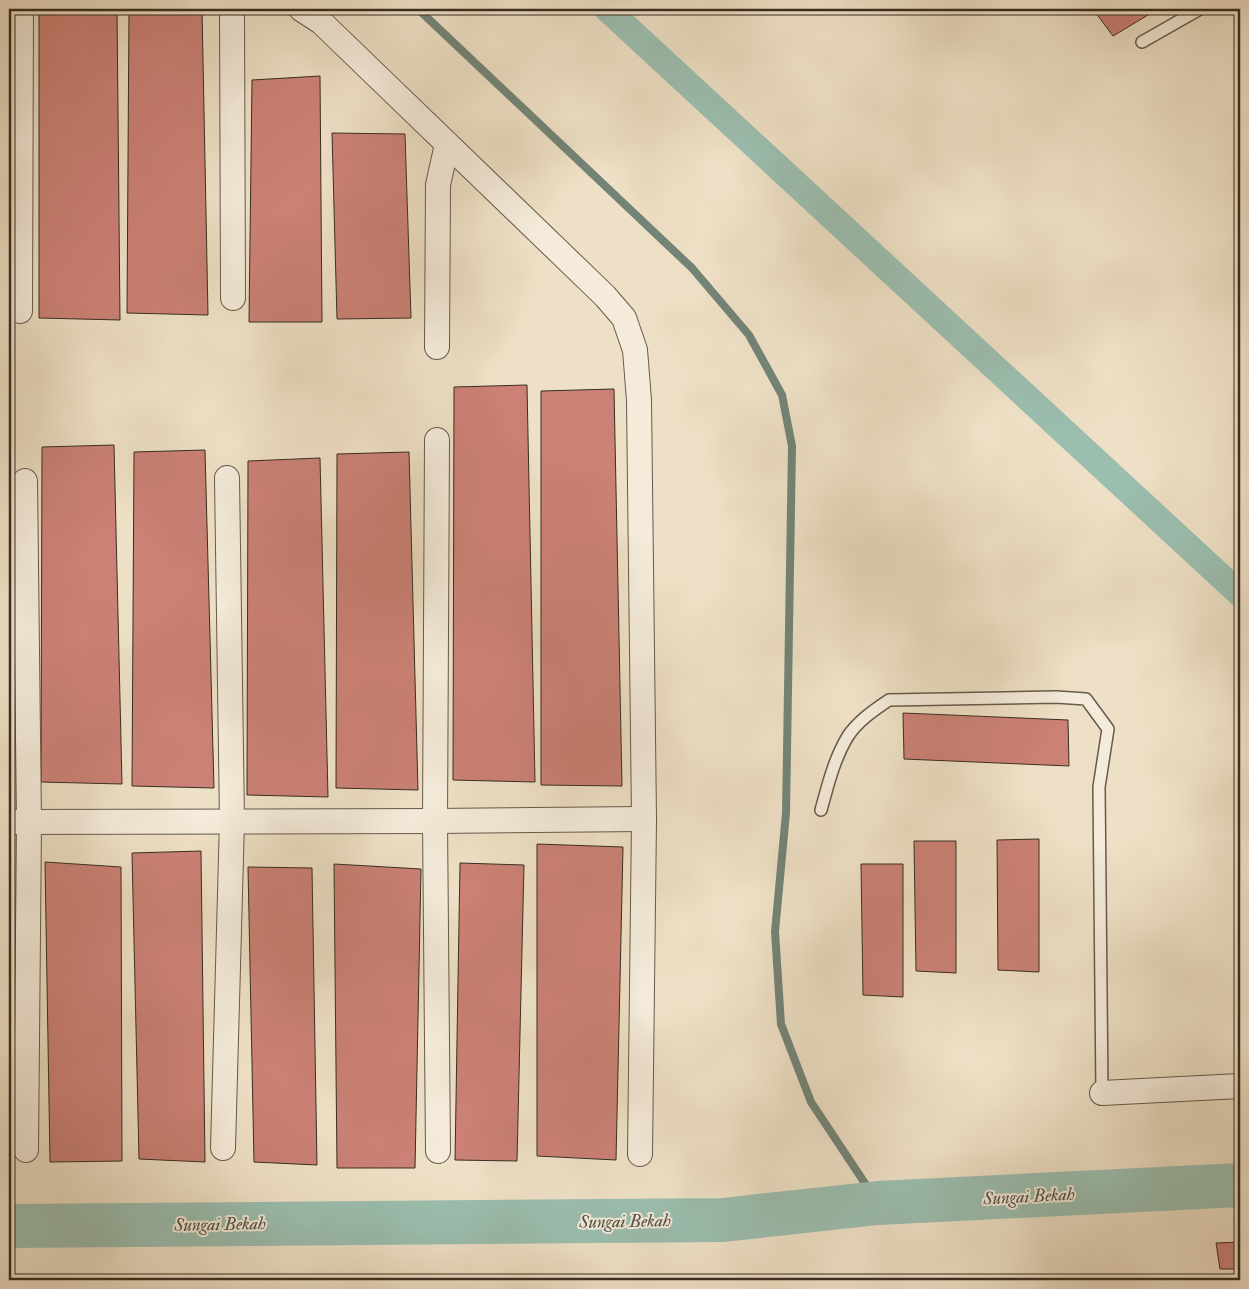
<svg xmlns="http://www.w3.org/2000/svg" width="1249" height="1289" font-family="'IM FELL Double Pica',serif">
<style>
.lines{fill:none;stroke-linecap:round;stroke-linejoin:round}
.stream{stroke:#738477;stroke-width:8}
.canal{stroke:#9bbeaf;stroke-width:26}
.river{stroke:#9bbeaf;stroke-width:44}
.building{fill:#cb8176;stroke:#382d22}
.lane-casing{stroke:#665a4b;stroke-width:14}
.street-casing{stroke:#665a4b;stroke-width:26}
.lane{stroke:#f4ebda;stroke-width:11}
.street{stroke:#f4ebda;stroke-width:24}
.labels{text-anchor:middle;stroke-width:4;stroke-linejoin:round;paint-order:stroke}
.water-label{font-size:18px;font-style:italic;fill:#515145;stroke:#f4ebda}
</style>
<rect width="100%" height="100%" fill="#eee0c6"/>
<filter id="stains"><feTurbulence type="fractalNoise" baseFrequency=".004" numOctaves="4"/><feColorMatrix values="0 0 0 0 .2 0 0 0 0 .09 0 0 0 0 .02 0 0 0 .5 -.17"/></filter>
<radialGradient id="worn" r=".72"><stop offset=".6" stop-color="#630" stop-opacity="0"/><stop offset="1" stop-color="#630" stop-opacity=".3"/></radialGradient>
<g class="lines">
<polyline class="stream" points="418,9 692,268 749,335 782,395 792,446 786,813 775,932 781,1024 811,1102 878,1203"/>
<polyline class="canal" points="607,9 1240,594"/>
<polyline class="river" points="9,1226 723,1220 878,1203 1240,1185"/>
</g>
<g class="building">
<polygon points="39,9 117,9 120,320 39,318"/>
<polygon points="129,9 202,9 208,315 127,313"/>
<polygon points="1093,9 1158,9 1113,36"/>
<polygon points="320,76 322,322 249,322 252,80"/>
<polygon points="332,133 405,134 411,318 337,319"/>
<polygon points="527,385 535,782 453,780 454,387"/>
<polygon points="614,389 622,786 541,785 541,391"/>
<polygon points="114,445 122,784 41,782 42,447"/>
<polygon points="205,450 214,788 132,786 134,452"/>
<polygon points="409,452 418,790 336,788 337,454"/>
<polygon points="320,458 328,797 247,795 248,461"/>
<polygon points="9,623 13,791 9,791"/>
<polygon points="903,713 1068,720 1069,766 904,759"/>
<polygon points="1039,839 1039,972 998,970 997,840"/>
<polygon points="914,841 956,841 956,973 916,971"/>
<polygon points="537,844 623,847 616,1160 537,1156"/>
<polygon points="201,851 205,1162 139,1159 132,853"/>
<polygon points="9,854 10,854 9,1014"/>
<polygon points="45,862 121,867 122,1161 50,1162"/>
<polygon points="460,863 524,865 517,1161 455,1160"/>
<polygon points="334,864 421,869 415,1168 337,1168"/>
<polygon points="861,864 903,864 903,997 863,995"/>
<polygon points="248,867 312,868 317,1165 254,1162"/>
<polygon points="1240,1242 1240,1269 1220,1269 1216,1243"/>
</g>
<g class="lines">
<defs>
<g id="lane">
<polyline points="1142,42 1200,9"/>
<path d="M 821,810 C 828,785 834,759 848,736 C 858,721 874,710 889,700 L 1056,697 L 1086,699 L 1108,729 L 1099,787 L 1102,1093"/>
</g>
<g id="street">
<polyline points="232,9 233,298"/>
<polyline points="301,9 321,22 605,296 624,318 635,350 639,400 644,819 640,1154"/>
<polyline points="20,311 21,9"/>
<polyline points="437,347 438,185 447,144"/>
<polyline points="437,440 435,821 438,1151"/>
<polyline points="25,481 29,822 26,1150"/>
<polyline points="9,822 435,821 644,819"/>
<polyline points="1102,1093 1240,1086"/>
<polyline points="223,1148 232,821 227,478"/>
</g>
</defs>
<use href="#lane" class="lane-casing"/>
<use href="#street" class="street-casing"/>
<use href="#lane" class="lane"/>
<use href="#street" class="street"/>
</g>
<g class="labels">
<g class="water-label">
<text transform="translate(1029 1196) rotate(-3)" y="6">Sungai Bekah</text>
<text transform="translate(625 1221) rotate(-1)" y="6">Sungai Bekah</text>
<text transform="translate(220 1224) rotate(-1)" y="6">Sungai Bekah</text>
</g>
</g>
<rect width="1249" height="1289" fill="none" stroke="#eee0c6" stroke-width="30"/>
<rect x="10" y="10" width="1229" height="1269" fill="none" stroke="#382d22" stroke-width="2.5"/>
<rect x="15" y="15" width="1219" height="1259" fill="none" stroke="#382d22"/>
<rect width="100%" height="100%" filter="url(#stains)"/>
<rect width="100%" height="100%" fill="url(#worn)"/>
</svg>
